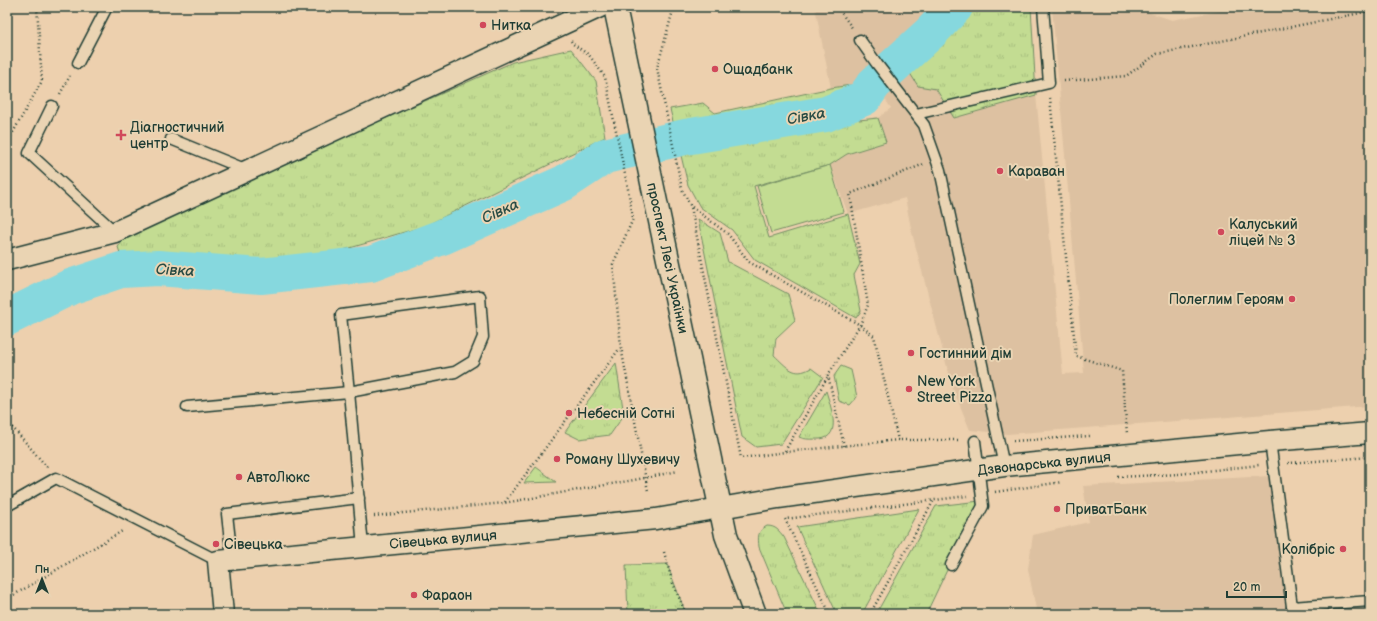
<svg xmlns="http://www.w3.org/2000/svg" width="1377" height="621" font-family="'Balsamiq Sans',sans-serif">
<style>
.built{fill:#ddc1a1}
.grass{fill:url(#grass-tufts);stroke:#718c63}
.pitch{fill:#c3dc92;stroke:#718c63}
.lines{fill:none;stroke-linecap:round;stroke-linejoin:round}
.river{stroke:#86d8de;stroke-width:36}
.lane-casing{stroke:#1f3d34;stroke-width:13}
.street-casing{stroke:#1f3d34;stroke-width:23}
.secondary-casing{stroke:#1f3d34;stroke-width:25}
.path{stroke:#1f3d34;stroke-width:2.5;stroke-dasharray:1 3;stroke-linecap:butt}
.lane{stroke:#ead4b3;stroke-width:10}
.street{stroke:#ead4b3;stroke-width:20}
.secondary{stroke:#ead4b3;stroke-width:22}
.poi-dot{fill:#d1495b;stroke:#ead4b3;stroke-width:1.5}
.labels{text-anchor:middle;stroke-width:4;stroke-linejoin:round;paint-order:stroke}
.poi-label{font-size:14px;fill:#1f3d34;stroke:#ead4b3;text-anchor:start}
.street-label{font-size:14px;fill:#1f3d34;stroke:#ead4b3}
.water-label{font-size:15px;font-style:italic;fill:#294c45;stroke:#ead4b3}
</style>
<defs>
<pattern id="grass-tufts" width="24" height="20" patternUnits="userSpaceOnUse"><rect width="24" height="20" fill="#c3dc92"/><path d="M3 7l-1-3M5 7V3M7 7l1-3M15 17l-1-3M17 17v-4M19 17l1-3" fill="none" stroke="#a7be7e"/></pattern>
</defs>
<rect width="100%" height="100%" fill="#edd0ae"/>
<filter id="ink" filterUnits="userSpaceOnUse"><feTurbulence type="fractalNoise" baseFrequency=".025" numOctaves="2"/><feDisplacementMap in="SourceGraphic" scale="8" xChannelSelector="R" yChannelSelector="G"/><feConvolveMatrix kernelMatrix="1 2 1 2 8 2 1 2 1" color-interpolation-filters="sRGB"/></filter>
<g filter="url(#ink)">
<g class="built">
<polygon points="815,7 940,7 896,51 936,89 954,118 1036,95 1063,374 1084,373 1052,7 1132,7 1172,20 1240,7 1370,7 1370,406 1007,434 970,430 952,386 912,233 905,198 848,214 830,165 847,154 886,142 878,118 891,108 870,77 864,83 831,88"/>
<polygon points="1270,476 1287,614 1037,614 1028,569 1033,535 1089,522 1083,486"/>
</g>
<g class="grass">
<polygon points="940,7 1031,7 1036,95 954,118 936,89 918,86 896,51"/>
<polygon points="571,49 596,81 605,137 425,226 343,250 260,262 203,262 122,259 118,247 126,237 366,127 513,62"/>
<polygon points="864,83 859,120 878,118 886,142 847,154 830,165 754,186 769,238 848,214 860,264 854,275 861,311 856,318 755,260 732,230 700,207 688,185 670,109 703,103 715,113 831,88"/>
<path d="M 698,219 L 720,233 L 728,262 L 788,294 L 795,320 L 776,338 L 774,355 C 787,367 794,378 811,368 L 823,377 L 781,444 L 756,447 L 742,437 Z"/>
<polygon points="616,363 624,415 610,435 579,439 565,432"/>
<polygon points="841,366 851,370 857,397 850,405 839,401 834,376"/>
<path d="M 826,391 C 830,405 843,437 820,439 C 812,439 806,440 799,437 Z"/>
<polygon points="536,467 556,482 524,483"/>
<polygon points="980,501 926,614 876,614 936,506"/>
<polygon points="919,509 862,614 837,614 797,527"/>
<path d="M 767,526 C 776,526 779,531 784,537 L 821,614 L 787,614 L 759,547 C 758,537 757,531 767,526 Z"/>
<polygon points="667,564 686,614 628,614 626,565"/>
</g>
<polygon class="pitch" points="830,165 844,212 771,233 757,186"/>
<g class="lines">
<polyline class="river" points="7,318 70,287 121,270 158,268 261,276 371,264 442,237 564,183 605,156 685,137 826,114 864,98 874,84 930,33 955,7"/>
<defs>
<g id="lane">
<polyline points="860,40 877,64 924,125 940,170 1004,466"/>
<polyline points="78,63 107,7"/>
<polyline points="52,106 29,153 115,232"/>
<polyline points="916,114 1049,83 1043,7"/>
<polyline points="171,139 247,170"/>
<polygon points="480,296 483,337 473,361 455,372 349,392 341,315"/>
<polyline points="187,407 349,392 363,547"/>
<polyline points="1270,441 1293,614"/>
<polyline points="7,506 56,478 218,561"/>
<polyline points="232,559 227,514 359,498"/>
<polyline points="951,565 983,506 975,441"/>
<polyline points="1292,607 1370,601"/>
</g>
<g id="street">
<polyline points="7,260 115,232 600,7"/>
<polyline points="223,614 218,561 656,519 778,498 1004,466 1270,441 1370,433"/>
</g>
<polyline id="secondary" points="615,7 726,535 755,614"/>
</defs>
<use href="#lane" class="lane-casing"/>
<use href="#street" class="street-casing"/>
<use href="#secondary" class="secondary-casing"/>
<g class="path">
<polyline points="674,7 657,68 682,189 691,207 741,458 785,452 898,440 961,440"/>
<polyline points="837,7 853,29"/>
<polyline points="571,41 573,44 589,55 605,77 628,189 633,219 613,264 621,347 648,491"/>
<polyline points="1064,81 1126,76 1157,54 1370,11"/>
<polyline points="60,94 70,76"/>
<polyline points="1050,98 1076,356 1122,371 1127,434"/>
<polyline points="7,143 42,81 37,7"/>
<polyline points="692,207 728,234 749,262 860,325 874,336 898,440"/>
<polyline points="7,421 47,467"/>
<polyline points="1013,441 1090,436"/>
<polyline points="844,446 828,375 860,325 868,305 850,194 924,164"/>
<polyline points="785,451 828,376"/>
<polyline points="1288,463 1370,457"/>
<polyline points="1118,477 1179,474 1259,465"/>
<polyline points="995,492 1062,482"/>
<polyline points="505,502 620,348"/>
<polyline points="374,516 504,503 645,478 678,471"/>
<polyline points="664,552 672,581 686,614"/>
<polyline points="7,599 124,530"/>
<polyline points="830,614 785,519 967,496"/>
<polyline points="870,614 934,500"/>
</g>
<use href="#lane" class="lane"/>
<use href="#street" class="street"/>
<use href="#secondary" class="secondary"/>
</g>
</g>
<g class="poi-dot">
<circle cx="483" cy="25" r="4"/>
<circle cx="715" cy="69" r="4"/>
<path d="M119 129h4v4h4v4h-4v4h-4v-4h-4v-4h4z"/>
<circle cx="1000" cy="171" r="4"/>
<circle cx="1221" cy="232" r="4"/>
<circle cx="1292" cy="299" r="4"/>
<circle cx="911" cy="353" r="4"/>
<circle cx="909" cy="389" r="4"/>
<circle cx="569" cy="413" r="4"/>
<circle cx="557" cy="459" r="4"/>
<circle cx="239" cy="477" r="4"/>
<circle cx="1057" cy="509" r="4"/>
<circle cx="216" cy="544" r="4"/>
<circle cx="1343" cy="549" r="4"/>
<circle cx="414" cy="595" r="4"/>
</g>
<g class="labels">
<g class="poi-label">
<text x="491" y="30">Нитка</text>
<text x="723" y="74">Ощадбанк</text>
<text x="130" y="132">Діагностичний<tspan x="130" dy="16">центр</tspan></text>
<text x="1008" y="176">Караван</text>
<text x="1229" y="229">Калуський<tspan x="1229" dy="16">ліцей № 3</tspan></text>
<text x="1284" y="304" text-anchor="end">Полеглим Героям</text>
<text x="919" y="358">Гостинний дім</text>
<text x="917" y="386">New York<tspan x="917" dy="16">Street Pizza</tspan></text>
<text x="577" y="418">Небесній Сотні</text>
<text x="565" y="464">Роману Шухевичу</text>
<text x="247" y="482">АвтоЛюкс</text>
<text x="1065" y="514">ПриватБанк</text>
<text x="224" y="549">Сівецька</text>
<text x="1335" y="554" text-anchor="end">Колібріс</text>
<text x="422" y="600">Фараон</text>
</g>
<g class="street-label">
<text transform="translate(668 258) rotate(78)" y="5">проспект Лесі Українки</text>
<text transform="translate(1044 463) rotate(-6)" y="5">Дзвонарська вулиця</text>
<text transform="translate(443 539) rotate(-5)" y="5">Сівецька вулиця</text>
</g>
<g class="water-label">
<text transform="translate(806 116) rotate(-11)" y="5">Сівка</text>
<text transform="translate(500 211) rotate(-24)" y="5">Сівка</text>
<text transform="translate(175 270) rotate(3)" y="5">Сівка</text>
</g>
</g>
<rect width="1377" height="621" fill="none" stroke="#ead4b3" stroke-width="24"/>
<rect x="12" y="12" width="1353" height="597" fill="none" stroke="#1f3d34" stroke-width="1.5" filter="url(#ink)"/>
<g transform="translate(42 579)" stroke="#ead4b3" stroke-width="3" paint-order="stroke">
<path d="M0-3L7 15L0 10L-7 15Z" fill="#1f3d34"/>
<text y="-6" font-size="11" font-weight="bold" text-anchor="middle" fill="#1f3d34">Пн</text>
</g>
<path d="M1227 591v6h59v-6" fill="none" stroke="#1f3d34" stroke-width="2"/>
<text x="1233" y="591" font-size="12" fill="#1f3d34" stroke="#ead4b3" stroke-width="3" paint-order="stroke">20 m</text>
</svg>
